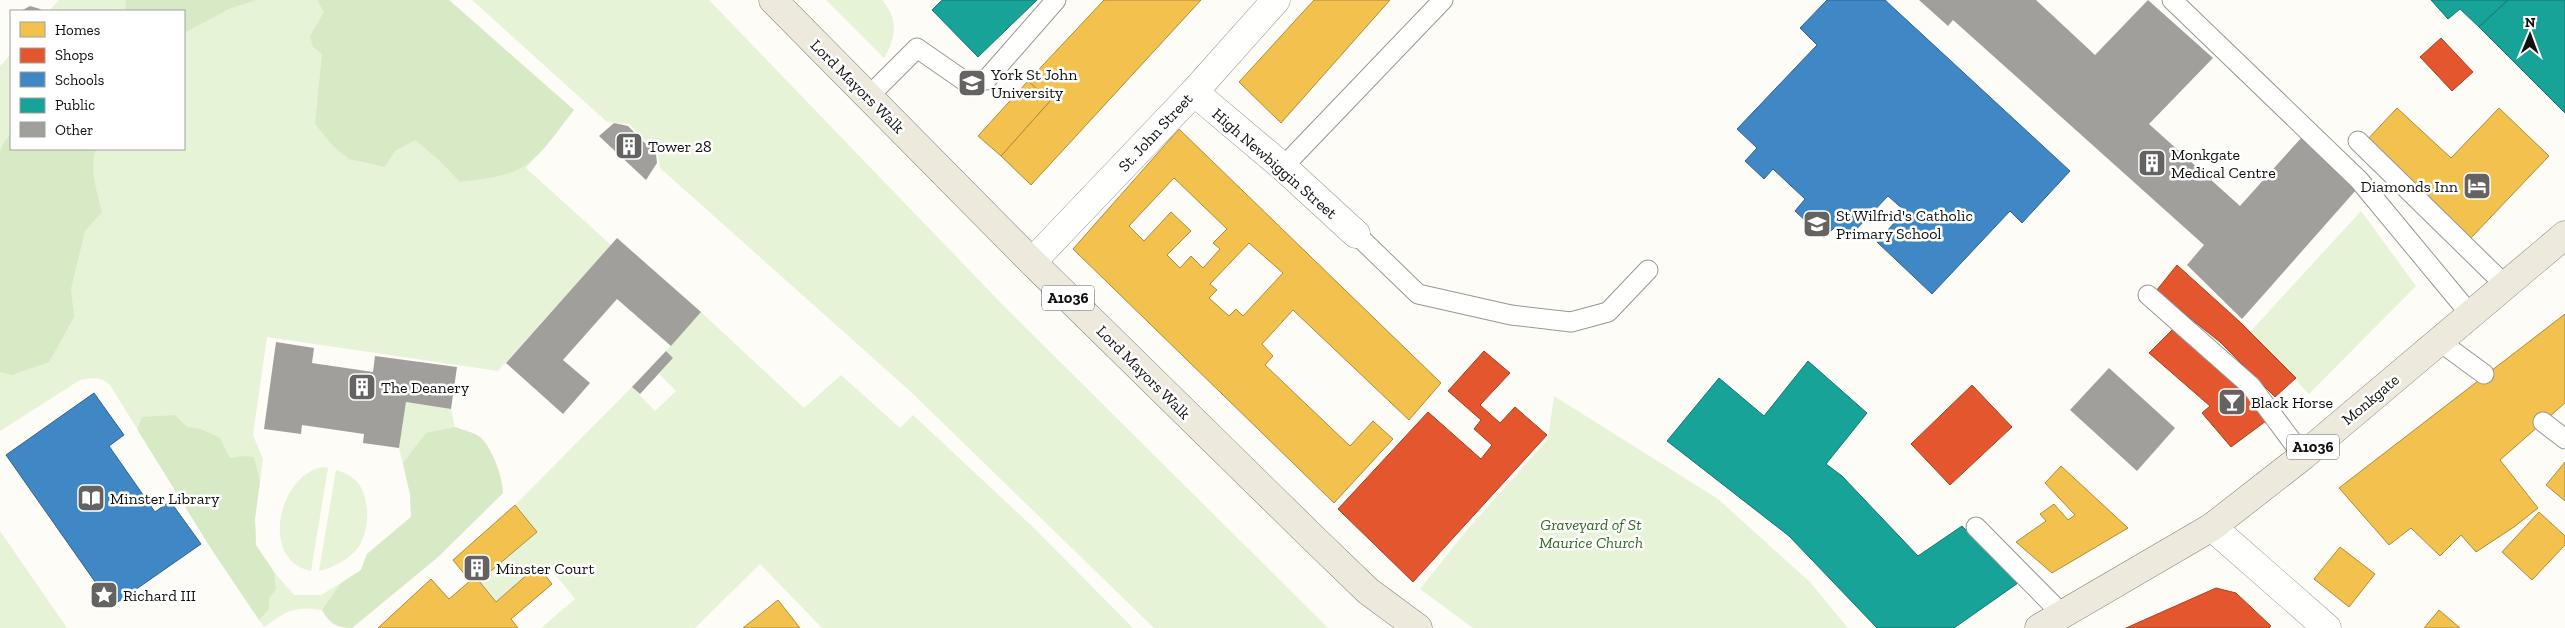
<svg xmlns="http://www.w3.org/2000/svg" width="2565" height="628" font-family="'Zilla Slab',serif">
<style>
.green{fill:#e7f3d7}
.forest{fill:#d8eac5}
.homes{fill:#f2c14e;stroke:#ae8c3c;fill-rule:evenodd}
.shops{fill:#e4572e;stroke:#a54225}
.schools{fill:#3f88c5;stroke:#31648f}
.public{fill:#17a398;stroke:#157770}
.building{fill:#a19f9c}
.lines{fill:none;stroke-linecap:round;stroke-linejoin:round}
.service-casing{stroke:#979795;stroke-width:21}
.minor-casing{stroke:#979795;stroke-width:29}
.primary-casing{stroke:#858482;stroke-width:29}
.service{stroke:#fffffe;stroke-width:19}
.minor{stroke:#fffffe;stroke-width:28}
.primary{stroke:#ede9dc;stroke-width:28}
.labels{text-anchor:middle;stroke-width:5;stroke-linejoin:round;paint-order:stroke}
.shield{fill:#fff;stroke:#585858;stroke-width:1}
.shield-label{font-size:15px;font-weight:bold;fill:#111}
.poi-label{font-size:16px;fill:#111;stroke:#fff;text-anchor:start}
.street-label{font-size:16px;fill:#111;stroke:#fff}
.park-label{font-size:16px;font-style:italic;fill:#2f6b1f;stroke:#fff}
</style>
<rect width="100%" height="100%" fill="#fdfcf7"/>
<g class="green">
<path d="M 59,0 L 449,0 L 574,110 L 526,168 L 611,245 L 498,371 L 267,337 L 253,435 L 263,459 L 255,519 L 256,545 L 274,572 L 294,595 L 321,595 L 341,583 L 361,570 L 367,554 L 411,517 L 410,494 L 399,448 L 406,402 L 451,409 L 455,427 C 462,430 475,432 481,438 C 492,448 503,478 503,493 L 438,557 L 352,628 C 337,628 329,623 322,610 C 292,606 287,611 264,627 L 210,547 L 110,385 C 100,376 92,378 80,380 L 0,431 L 0,66 L 11,54 L 11,149 L 184,149 L 184,11 L 49,11 Z"/>
<polygon points="472,0 709,0 1000,302 1328,628 1154,628 910,391 660,168 658,154 629,124 607,122"/>
<path d="M 826,0 L 882,0 C 899,19 896,38 884,58 Z"/>
<polygon points="2361,211 2416,286 2309,394 2250,332"/>
<polygon points="701,312 804,408 841,375 900,428 913,415 1034,528 1133,628 822,628 760,564 695,628 541,628 575,599 548,565 541,570 537,566 496,602 479,581 537,532 515,505 632,387 655,411 676,391 659,374 673,358 666,351"/>
<polygon points="1554,396 1718,499 1810,582 1848,628 1473,628 1420,589 1467,530 1548,439"/>
<path d="M 322,467 L 328,468 L 311,571 C 260,561 277,477 322,467 Z"/>
<path d="M 336,470 C 342,472 348,474 353,478 C 372,493 371,533 356,550 C 346,561 332,568 319,571 Z"/>
<polygon points="0,531 67,628 0,628"/>
</g>
<g class="forest">
<polygon points="126,0 257,0 231,8 184,33 184,11 125,11"/>
<path d="M 317,0 L 449,0 L 574,110 C 556,132 538,164 510,173 C 494,178 476,180 460,182 L 440,161 L 415,140 L 395,151 L 385,167 L 349,159 L 334,147 L 315,124 L 322,54 L 313,47 L 310,36 L 324,12 Z"/>
<path d="M 11,134 L 11,149 L 96,149 C 89,169 97,192 102,212 L 85,231 L 71,289 L 74,317 L 49,362 L 12,375 L 0,372 L 0,152 L 4,142 Z"/>
<polygon points="175,415 187,427 201,429 220,438 230,458 242,456 254,457 260,481 255,519 256,545 274,572 276,589 269,599 269,609 259,620 210,547 137,429 142,417"/>
<path d="M 455,427 C 462,430 475,432 481,438 C 492,448 503,478 503,493 L 438,557 L 352,628 C 337,628 329,623 322,610 L 341,583 L 361,570 L 367,554 L 411,517 L 410,494 L 403,463 L 426,433 Z"/>
</g>
<g class="homes">
<polygon points="1104,0 1201,0 1031,185 1001,156 1050,101 1028,81"/>
<polygon points="1314,0 1390,0 1281,123 1239,82"/>
<polygon points="1028,81 1050,101 1001,156 978,136"/>
<polygon points="2397,108 2451,158 2499,108 2549,156 2470,239 2366,141"/>
<path d="M 1179,129 L 1441,383 L 1409,420 L 1293,310 L 1262,344 L 1273,356 L 1265,365 L 1350,446 L 1373,421 L 1393,439 L 1334,503 L 1073,249 ZM 1174,178 L 1227,229 L 1213,243 L 1220,249 L 1203,268 L 1191,256 L 1180,268 L 1167,255 L 1191,231 L 1171,212 L 1144,241 L 1129,226 ZM 1249,243 L 1283,273 L 1243,316 L 1236,309 L 1229,316 L 1209,298 L 1217,290 L 1210,284 Z"/>
<polygon points="2565,314 2565,403 2500,460 2538,508 2514,527 2476,552 2461,535 2440,556 2411,528 2389,545 2339,488"/>
<polygon points="2565,462 2565,501 2546,485"/>
<polygon points="2061,466 2128,528 2052,573 2016,542 2046,521 2040,514 2054,504 2068,520 2075,515 2045,483"/>
<polygon points="515,505 537,532 479,581 496,602 537,566 541,570 552,584 511,619 518,628 378,628 431,579 449,599 470,581 453,560"/>
<polygon points="2539,512 2565,536 2565,545 2532,580 2502,552"/>
<polygon points="2340,547 2375,574 2349,607 2314,579"/>
<polygon points="778,600 800,628 743,628"/>
<polygon points="2439,610 2460,628 2424,628"/>
</g>
<g class="shops">
<polygon points="2441,38 2473,72 2452,91 2420,57"/>
<polygon points="2177,265 2240,322 2296,378 2275,397 2220,342 2156,291"/>
<polygon points="2176,326 2237,382 2266,421 2231,447 2202,413 2210,406 2149,353"/>
<polygon points="1484,351 1510,373 1480,405 1500,423 1515,407 1547,435 1413,582 1338,509 1428,412 1481,459 1492,445 1474,429 1481,420 1448,391"/>
<polygon points="1972,385 2012,427 1950,485 1911,444"/>
<polygon points="2216,588 2236,593 2271,626 2269,628 2126,628"/>
</g>
<g class="schools">
<polygon points="1827,0 1885,0 2070,171 2022,223 2010,211 1932,294 1877,242 1905,211 1888,196 1846,240 1834,228 1824,238 1795,211 1805,199 1773,169 1764,179 1745,161 1757,148 1737,129 1817,45 1800,28"/>
<polygon points="94,393 124,435 109,446 155,512 170,501 201,544 112,606 6,455"/>
</g>
<g class="public">
<polygon points="942,0 1037,0 978,57 932,10"/>
<polygon points="2431,0 2508,0 2479,27 2460,9 2448,19"/>
<polygon points="2508,0 2565,0 2565,113 2479,27"/>
<polygon points="1808,361 1867,413 1826,464 1842,476 1918,556 1962,526 2018,583 1954,628 1877,628 1789,536 1667,441 1719,378 1764,416"/>
</g>
<g class="building">
<polygon points="1919,0 2036,0 2095,55 2148,0 2213,58 2149,124 2240,206 2302,137 2356,190 2242,319 2187,265 2204,245 1953,20 1948,26"/>
<polygon points="30,6 40,9 42,11 21,11"/>
<polygon points="614,123 628,126 656,154 657,163 646,180 599,136"/>
<polygon points="617,238 701,312 671,346 617,299 563,360 590,383 563,414 506,363"/>
<polygon points="276,342 314,348 312,363 373,372 375,356 457,367 451,409 406,402 399,448 363,443 364,434 302,425 301,434 264,429"/>
<polygon points="666,351 673,358 640,394 632,387"/>
<polygon points="2109,368 2175,428 2137,471 2070,410"/>
</g>
<g class="lines">
<defs>
<g id="service">
<polyline points="2172,0 2359,180 2470,314"/>
<polyline points="868,97 917,48 963,80 986,80 1056,0"/>
<polyline points="2358,141 2505,285"/>
<polyline points="1283,167 1443,0"/>
<polyline points="1356,234 1418,294 1511,315 1571,322 1608,312 1648,270"/>
<polyline points="2148,295 2251,386 2303,456"/>
<polyline points="2439,341 2484,374"/>
<polyline points="2543,422 2565,439"/>
<polyline points="1976,527 2061,613"/>
</g>
<g id="minor">
<polyline points="1194,92 1283,167 1356,234"/>
<polyline points="1032,262 1194,92 1276,0"/>
<polyline points="2212,527 2327,628"/>
</g>
<g id="primary">
<polyline points="773,0 1032,262 1311,536 1368,591 1418,628"/>
<polyline points="2039,628 2212,527 2303,456 2565,235"/>
</g>
</defs>
<use href="#service" class="service-casing"/>
<use href="#minor" class="minor-casing"/>
<use href="#primary" class="primary-casing"/>
<use href="#service" class="service"/>
<use href="#minor" class="minor"/>
<use href="#primary" class="primary"/>
</g>
<defs>
<symbol id="university-square" viewBox="-11 -11 22 22"><rect x="-9" y="-9" width="18" height="18" rx="4" fill="#646362" stroke="#fff"/><path d="M0-5L7-2L0 1L-7-2ZM-4 1L0 2.5L4 1V4Q0 6-4 4Z" fill="#fff"/></symbol>
<symbol id="building-square" viewBox="-11 -11 22 22"><rect x="-9" y="-9" width="18" height="18" rx="4" fill="#646362" stroke="#fff"/><path d="M-4-6H4V6H1V3H-1V6H-4ZM-2.5-4.3h1.7v1.8h-1.7ZM.8-4.3h1.7v1.8H.8ZM-2.5-1h1.7V.8h-1.7ZM.8-1h1.7V.8H.8Z" fill="#fff"/></symbol>
<symbol id="hotel-square" viewBox="-11 -11 22 22"><rect x="-9" y="-9" width="18" height="18" rx="4" fill="#646362" stroke="#fff"/><path d="M-6-4.5h1.5V1H6V5H4.5V3h-9V5H-6ZM-4 0a1.8 1.8 0 1 1 3.6 0ZM.5 0V-2.5h3Q6-2.5 6 0Z" fill="#fff"/></symbol>
<symbol id="school-square" viewBox="-11 -11 22 22"><rect x="-9" y="-9" width="18" height="18" rx="4" fill="#646362" stroke="#fff"/><path d="M0-5L7-2L0 1L-7-2ZM-4 1L0 2.5L4 1V4Q0 6-4 4Z" fill="#fff"/></symbol>
<symbol id="bar-square" viewBox="-11 -11 22 22"><rect x="-9" y="-9" width="18" height="18" rx="4" fill="#646362" stroke="#fff"/><path d="M-6-5H6L.8 .8V4.5H3.5V6h-7V4.5H-.8V.8Z" fill="#fff"/></symbol>
<symbol id="library-square" viewBox="-11 -11 22 22"><rect x="-9" y="-9" width="18" height="18" rx="4" fill="#646362" stroke="#fff"/><path d="M-6-4Q-3-5.5-.7-3.5V5Q-3 3-6 4ZM6-4Q3-5.5 .7-3.5V5Q3 3 6 4Z" fill="#fff"/></symbol>
<symbol id="sight-square" viewBox="-11 -11 22 22"><rect x="-9" y="-9" width="18" height="18" rx="4" fill="#646362" stroke="#fff"/><path d="M0-6L1.8-2.2L6-1.7L2.9 1.2L3.7 5.4L0 3.3L-3.7 5.4L-2.9 1.2L-6-1.7L-1.8-2.2Z" fill="#fff"/></symbol>
</defs>
<g fill-rule="evenodd">
<use href="#university-square" x="956" y="67" width="32" height="32"/>
<use href="#building-square" x="613" y="130" width="32" height="32"/>
<use href="#building-square" x="2136" y="147" width="32" height="32"/>
<use href="#hotel-square" x="2461" y="170" width="32" height="32"/>
<use href="#school-square" x="1801" y="208" width="32" height="32"/>
<use href="#building-square" x="346" y="371" width="32" height="32"/>
<use href="#bar-square" x="2216" y="386" width="32" height="32"/>
<use href="#library-square" x="75" y="482" width="32" height="32"/>
<use href="#building-square" x="461" y="552" width="32" height="32"/>
<use href="#sight-square" x="88" y="579" width="32" height="32"/>
</g>
<g class="labels">
<g class="shield">
<rect x="1042" y="285.5" width="52" height="25" rx="4"/>
<rect x="2287" y="434.5" width="52" height="25" rx="4"/>
</g>
<g class="shield-label">
<text x="1068" y="303">A1036</text>
<text x="2313" y="452">A1036</text>
</g>
<g class="poi-label">
<text x="991" y="80">York St John<tspan x="991" dy="18">University</tspan></text>
<text x="648" y="152">Tower 28</text>
<text x="2171" y="160">Monkgate<tspan x="2171" dy="18">Medical Centre</tspan></text>
<text x="2458" y="192" text-anchor="end">Diamonds Inn</text>
<text x="1836" y="221">St Wilfrid's Catholic<tspan x="1836" dy="18">Primary School</tspan></text>
<text x="381" y="393">The Deanery</text>
<text x="2251" y="408">Black Horse</text>
<text x="110" y="504">Minster Library</text>
<text x="496" y="574">Minster Court</text>
<text x="123" y="601">Richard III</text>
</g>
<g class="street-label">
<text transform="translate(858 86) rotate(45)" y="6">Lord Mayors Walk</text>
<text transform="translate(1155 132) rotate(-47)" y="6">St. John Street</text>
<text transform="translate(1275 163) rotate(41)" y="6">High Newbiggin Street</text>
<text transform="translate(1144 372) rotate(45)" y="6">Lord Mayors Walk</text>
<text transform="translate(2370 399) rotate(-40)" y="6">Monkgate</text>
</g>
<g class="park-label">
<text x="1591" y="530">Graveyard of St<tspan x="1591" dy="18">Maurice Church</tspan></text>
</g>
</g>
<rect x="10" y="10" width="175" height="140" fill="#ffffff" stroke="#a0a0a0"/>
<rect x="20" y="22" width="25" height="15" fill="#f2c14e" stroke="#a0a0a0"/>
<text x="55" y="35" font-size="15" fill="#111111">Homes</text>
<rect x="20" y="48" width="25" height="15" fill="#e4572e" stroke="#a0a0a0"/>
<text x="55" y="60" font-size="15" fill="#111111">Shops</text>
<rect x="20" y="72" width="25" height="15" fill="#3f88c5" stroke="#a0a0a0"/>
<text x="55" y="85" font-size="15" fill="#111111">Schools</text>
<rect x="20" y="98" width="25" height="15" fill="#17a398" stroke="#a0a0a0"/>
<text x="55" y="110" font-size="15" fill="#111111">Public</text>
<rect x="20" y="122" width="25" height="15" fill="#a19f9c" stroke="#a0a0a0"/>
<text x="55" y="135" font-size="15" fill="#111111">Other</text>
<g transform="translate(2530 35) rotate(1)" stroke="#ffffff" stroke-width="4" paint-order="stroke">
<path d="M0-4L9 19L0 12L-9 19Z" fill="#111111"/>
<text y="-8" font-size="14" font-weight="bold" text-anchor="middle" fill="#111111">N</text>
</g>
</svg>
